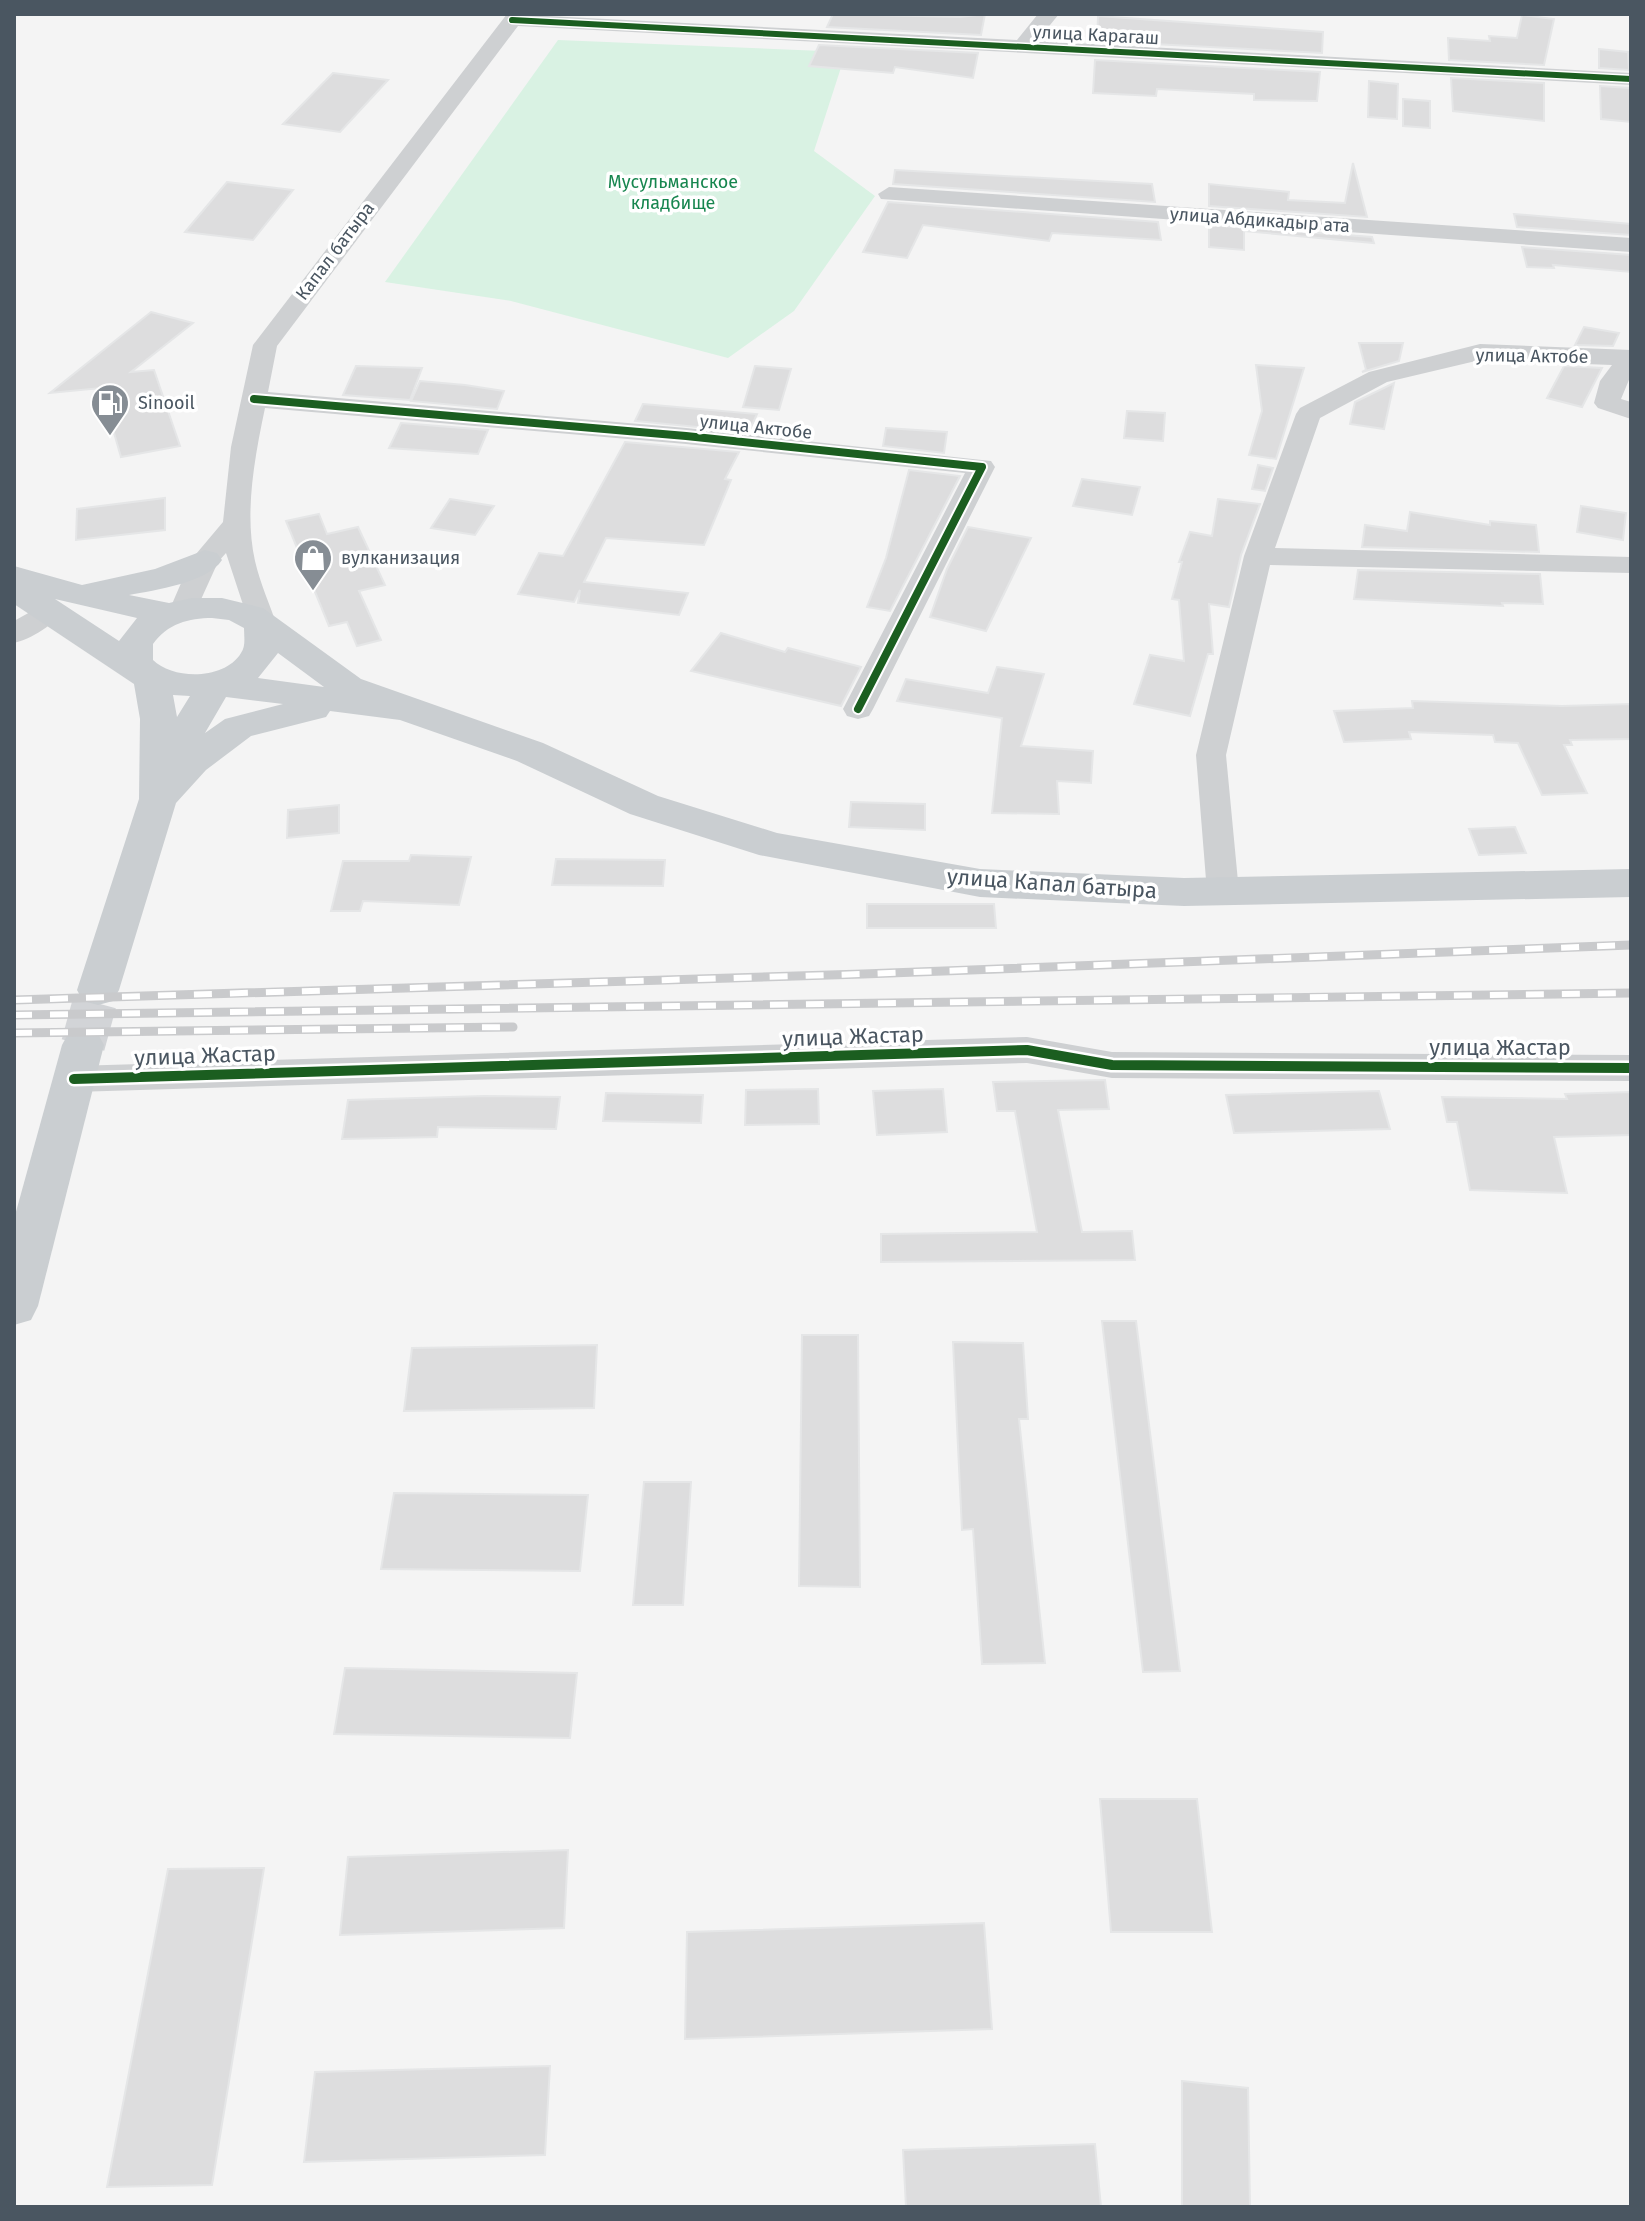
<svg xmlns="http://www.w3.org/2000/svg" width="1645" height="2221" font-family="'Fira Sans',sans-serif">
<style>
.green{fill:#d9f2e3}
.building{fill:#ddddde;stroke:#e5e6e7;stroke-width:2}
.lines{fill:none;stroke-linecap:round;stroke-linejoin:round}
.major-tunnel{stroke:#d2d4d7;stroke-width:44;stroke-dasharray:44 22;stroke-linecap:butt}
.minor{fill:#ced0d2;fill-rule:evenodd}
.major{fill:#caced1;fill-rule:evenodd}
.rail-casing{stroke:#c9cacc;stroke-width:9}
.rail{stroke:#fff;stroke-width:6;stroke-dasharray:18;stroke-linecap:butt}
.cycleway-far2-casing{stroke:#fff;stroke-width:9}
.cycleway-far1-casing{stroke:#fff;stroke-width:12}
.cycleway-casing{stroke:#fff;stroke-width:15}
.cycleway-far2{stroke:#1b5e20;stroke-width:6}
.cycleway-far1{stroke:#1b5e20;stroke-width:8}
.cycleway{stroke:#1b5e20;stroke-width:10}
.labels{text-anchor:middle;stroke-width:7;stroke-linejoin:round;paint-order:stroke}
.far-street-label{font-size:18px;fill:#4a5661;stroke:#fff}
.far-park-label{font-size:18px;fill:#17864f;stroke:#fff}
.far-poi-label{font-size:18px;fill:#4a5661;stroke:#fff;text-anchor:start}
.street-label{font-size:22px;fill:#4a5661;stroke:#fff}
</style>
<rect width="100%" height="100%" fill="#f4f4f4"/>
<polygon class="green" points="558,40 846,52 814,151 875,196 794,311 728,358 511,301 385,282"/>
<g class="building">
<polygon points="833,14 960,17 985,14 981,35 827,27"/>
<polygon points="1522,15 1554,19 1544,65 1449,60 1448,38 1490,41 1489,36 1517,38"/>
<polygon points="1098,16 1323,32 1322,53 1097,41"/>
<polygon points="819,45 978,53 973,78 895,67 893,73 809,66"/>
<polygon points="1599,49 1628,52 1629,70 1599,68"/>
<polygon points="1095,60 1320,72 1317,101 1254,100 1254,94 1157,89 1156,96 1093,93"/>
<polygon points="333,73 388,80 340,132 283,124"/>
<polygon points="1451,78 1544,83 1544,121 1453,111"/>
<polygon points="1369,81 1398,84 1397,119 1368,117"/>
<polygon points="1600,86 1630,88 1631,122 1601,119"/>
<polygon points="1403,99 1430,101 1430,128 1403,126"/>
<polygon points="1353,163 1367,217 1209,206 1209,184 1289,192 1288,200 1345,203"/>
<polygon points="895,170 1152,184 1155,202 893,184"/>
<polygon points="227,182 293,190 253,240 185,232"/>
<polygon points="888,202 1158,222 1161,240 1052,233 1049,241 923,225 907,258 863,252"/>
<polygon points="1514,214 1631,224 1631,235 1517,227"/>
<polygon points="1209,225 1372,237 1374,243 1244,231 1244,250 1209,247"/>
<polygon points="1522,247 1631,255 1631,272 1553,265 1554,268 1527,267"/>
<polygon points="151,312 193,323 131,372 154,370 180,446 121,457 101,388 50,393"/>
<polygon points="1584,327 1619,333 1613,346 1575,345"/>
<polygon points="1359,343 1403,343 1399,361 1362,372 1366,370"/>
<polygon points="1256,365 1304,368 1276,459 1249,455 1262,411"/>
<polygon points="356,366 422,368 410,400 343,395"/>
<polygon points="755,366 791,369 779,410 743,407"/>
<polygon points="1564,366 1602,368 1582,407 1547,398"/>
<polygon points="420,381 465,385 504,391 497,409 411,401"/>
<polygon points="1394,383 1384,429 1350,424 1355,402"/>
<polygon points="643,404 757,414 749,432 635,421"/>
<polygon points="1127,411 1165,413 1163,441 1124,438"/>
<polygon points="401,423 488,430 478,454 389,448"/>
<polygon points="886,428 947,432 944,453 883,446"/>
<polygon points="625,442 739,452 725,479 731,480 704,545 606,538 584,582 688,593 679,615 578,603 580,590 574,602 518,594 539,553 563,556"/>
<polygon points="1258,465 1273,468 1265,491 1252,489"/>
<polygon points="909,470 960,476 890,611 867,607 886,558"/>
<polygon points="1082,479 1140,487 1132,515 1073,506"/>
<polygon points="165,498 165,530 76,540 77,509"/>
<polygon points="450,499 494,506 475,535 431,528"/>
<polygon points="1218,499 1260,504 1241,555 1229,607 1209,604 1213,654 1208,654 1190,716 1134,704 1150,655 1184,661 1179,600 1172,599 1182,562 1179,562 1190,532 1212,536"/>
<polygon points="1581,506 1626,513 1623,540 1577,532"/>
<polygon points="1410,512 1490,525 1490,521 1536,525 1539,552 1362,547 1365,525 1407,531"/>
<polygon points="319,514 327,534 358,527 385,585 359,591 381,640 357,646 347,622 329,626 286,521"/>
<polygon points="968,527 1031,538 986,631 930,617 947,569"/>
<polygon points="1358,570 1540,574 1543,604 1502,603 1503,606 1354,599"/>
<polygon points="721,633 785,652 788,648 861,667 841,706 691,671"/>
<polygon points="997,667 1044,674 1021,746 1093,751 1091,783 1057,781 1059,814 992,813 1002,718 897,701 906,679 988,693"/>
<polygon points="1412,701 1562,706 1631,704 1631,739 1570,740 1572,745 1564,745 1587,793 1542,795 1518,743 1495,742 1493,735 1409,732 1411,739 1344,742 1334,711 1413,708"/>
<polygon points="851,802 925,804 925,830 849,827"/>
<polygon points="339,805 339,833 287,838 288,810"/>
<polygon points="1515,827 1526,853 1479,855 1469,829"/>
<polygon points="411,855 471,857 459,905 363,901 360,911 331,911 343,861 409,861"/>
<polygon points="556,859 665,860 663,886 552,885"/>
<polygon points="867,904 994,904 996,928 867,928"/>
<polygon points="1105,1080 1109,1109 1058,1110 1082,1232 1132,1231 1135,1260 881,1262 881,1234 1037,1232 1015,1111 997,1111 993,1082"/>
<polygon points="818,1089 819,1124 745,1125 746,1090"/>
<polygon points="943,1089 947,1132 877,1135 873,1091"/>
<polygon points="1379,1091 1390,1129 1234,1133 1226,1095"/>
<polygon points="1631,1092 1631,1135 1554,1137 1567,1193 1470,1190 1457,1122 1447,1122 1442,1097 1567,1099 1565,1094"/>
<polygon points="606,1093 703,1095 701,1123 603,1121"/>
<polygon points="484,1096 560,1097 556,1129 438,1127 437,1137 342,1139 348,1100"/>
<polygon points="1102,1321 1136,1321 1180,1671 1143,1672"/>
<polygon points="802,1335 858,1335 860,1587 799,1586"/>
<polygon points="953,1342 1023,1343 1028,1419 1019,1419 1045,1663 982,1664 973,1529 962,1530"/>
<polygon points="597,1345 594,1408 404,1411 412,1348"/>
<polygon points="644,1482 691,1482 683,1605 633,1605"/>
<polygon points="394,1493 588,1495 580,1571 381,1569"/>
<polygon points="345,1668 577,1673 570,1738 334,1734"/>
<polygon points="1100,1799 1197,1799 1212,1932 1111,1932"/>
<polygon points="568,1850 564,1928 340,1935 348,1857"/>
<polygon points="264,1868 212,2185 107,2187 168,1869"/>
<polygon points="984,1923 992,2029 685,2039 687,1932"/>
<polygon points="550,2066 545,2155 304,2162 315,2072"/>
<polygon points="1182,2081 1248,2088 1250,2207 1182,2207"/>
<polygon points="1095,2144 1101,2207 906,2207 903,2150"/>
</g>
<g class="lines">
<polyline class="major-tunnel" points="83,1045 98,990"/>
<g class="minor">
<path d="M 507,14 L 1017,40 L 1038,14 L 1059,14 L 1037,41 L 1631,73 L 1631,85 L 518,26 L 277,346 L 268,392 L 686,428 L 991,461 L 995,467 L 873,709 L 869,716 L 858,719 L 847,716 L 843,709 L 965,473 L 686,444 L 265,408 C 255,456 244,512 255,561 C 260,583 270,605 277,626 L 272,632 L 252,632 L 226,553 L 218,562 L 193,617 L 173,617 L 169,611 L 191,560 L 223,522 L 231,447 L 253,345 Z"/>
<polygon points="889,187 1631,238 1631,252 881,199 878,194"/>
<polygon points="1480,344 1631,350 1631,375 1621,399 1631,402 1631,419 1598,408 1594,403 1600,381 1612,365 1480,360 1387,382 1320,418 1275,548 1631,557 1631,573 1270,565 1226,755 1239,892 1235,900 1223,903 1211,900 1207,892 1196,755 1244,556 1296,414 1300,408 1369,372"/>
<path d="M 50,601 L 60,604 L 64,610 C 55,624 31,639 14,643 L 14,621 Z"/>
<polygon points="1027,1037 1112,1052 1631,1055 1631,1081 1112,1078 1027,1063 74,1092 61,1088 56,1079 61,1070 74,1066"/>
</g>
<g class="major">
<path d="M 205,550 L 217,553 L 222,560 C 207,583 155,590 129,595 L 169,603 L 192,598 L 222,598 L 263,608 L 361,679 L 543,743 L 658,796 L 777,833 L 980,869 L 1184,878 L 1631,869 L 1631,897 L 1184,906 L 980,897 L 759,855 L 630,814 L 517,761 L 400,720 L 330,711 L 326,717 L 251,736 L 206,770 L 176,803 L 119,990 L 113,1001 L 98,1005 L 83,1001 L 77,990 L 139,799 L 140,719 L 134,684 L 14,604 L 14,566 L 82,585 L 155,569 ZM 55,599 L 137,618 L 119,641 ZM 212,618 L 229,620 L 244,628 C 244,636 246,646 241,653 C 225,680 173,680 153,660 L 153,644 C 167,624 189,618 212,618 ZM 278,653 L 324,687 L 258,678 ZM 173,695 L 190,696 L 177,717 ZM 226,697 L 283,704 L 225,719 L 205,733 Z"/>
<polygon points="83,1029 98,1034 104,1045 38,1306 31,1320 14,1325 14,1219 62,1045 68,1034"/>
</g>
<defs>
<g id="rail">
<polyline points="14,1000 863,974 1631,945"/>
<polyline points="14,1015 1631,993"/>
<polyline points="14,1033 513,1027"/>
</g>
</defs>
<use href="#rail" class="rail-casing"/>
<use href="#rail" class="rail"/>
<defs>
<polyline id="cycleway-far2" points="512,20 1631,79"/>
<polyline id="cycleway-far1" points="254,399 686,436 982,467 858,709"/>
<polyline id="cycleway" points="74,1079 1027,1050 1112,1065 1631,1068"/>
</defs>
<use href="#cycleway-far2" class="cycleway-far2-casing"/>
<use href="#cycleway-far1" class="cycleway-far1-casing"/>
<use href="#cycleway" class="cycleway-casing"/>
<use href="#cycleway-far2" class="cycleway-far2"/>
<use href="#cycleway-far1" class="cycleway-far1"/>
<use href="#cycleway" class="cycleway"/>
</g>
<defs>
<symbol id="fuel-pin" viewBox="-11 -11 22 30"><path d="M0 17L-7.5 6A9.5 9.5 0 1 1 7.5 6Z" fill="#868d94" stroke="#fff"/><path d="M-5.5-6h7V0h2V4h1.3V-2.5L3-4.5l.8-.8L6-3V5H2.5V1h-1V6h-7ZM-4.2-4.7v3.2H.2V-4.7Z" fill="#fff"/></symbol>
<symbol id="shop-pin" viewBox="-11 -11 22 30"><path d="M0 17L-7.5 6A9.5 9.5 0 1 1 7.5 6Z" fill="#868d94" stroke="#fff"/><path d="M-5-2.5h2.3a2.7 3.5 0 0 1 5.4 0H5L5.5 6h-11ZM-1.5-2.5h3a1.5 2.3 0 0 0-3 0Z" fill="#fff"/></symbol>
</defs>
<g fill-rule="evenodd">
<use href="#fuel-pin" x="88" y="381" width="44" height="60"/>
<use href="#shop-pin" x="291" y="536" width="44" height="60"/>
</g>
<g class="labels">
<g class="far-street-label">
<text transform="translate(1096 35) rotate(3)" y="6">улица Карагаш</text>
<text transform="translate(1260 220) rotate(4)" y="6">улица Абдикадыр ата</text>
<text transform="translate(335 251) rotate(-53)" y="6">Капал батыра</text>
<text transform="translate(1532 356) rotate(1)" y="6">улица Актобе</text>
<text transform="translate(756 427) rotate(6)" y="6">улица Актобе</text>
</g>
<g class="far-park-label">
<text x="673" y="188">Мусульманское<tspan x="673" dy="21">кладбище</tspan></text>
</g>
<g class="far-poi-label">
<text x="138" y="409">Sinooil</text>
<text x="341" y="564">вулканизация</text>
</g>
<g class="street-label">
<text transform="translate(1052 883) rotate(4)" y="8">улица Капал батыра</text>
<text transform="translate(853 1036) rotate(-2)" y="8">улица Жастар</text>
<text x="1500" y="1055">улица Жастар</text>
<text transform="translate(205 1055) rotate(-2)" y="8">улица Жастар</text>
</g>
</g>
<rect width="1645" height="2221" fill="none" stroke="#4a5661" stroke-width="32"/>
</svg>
